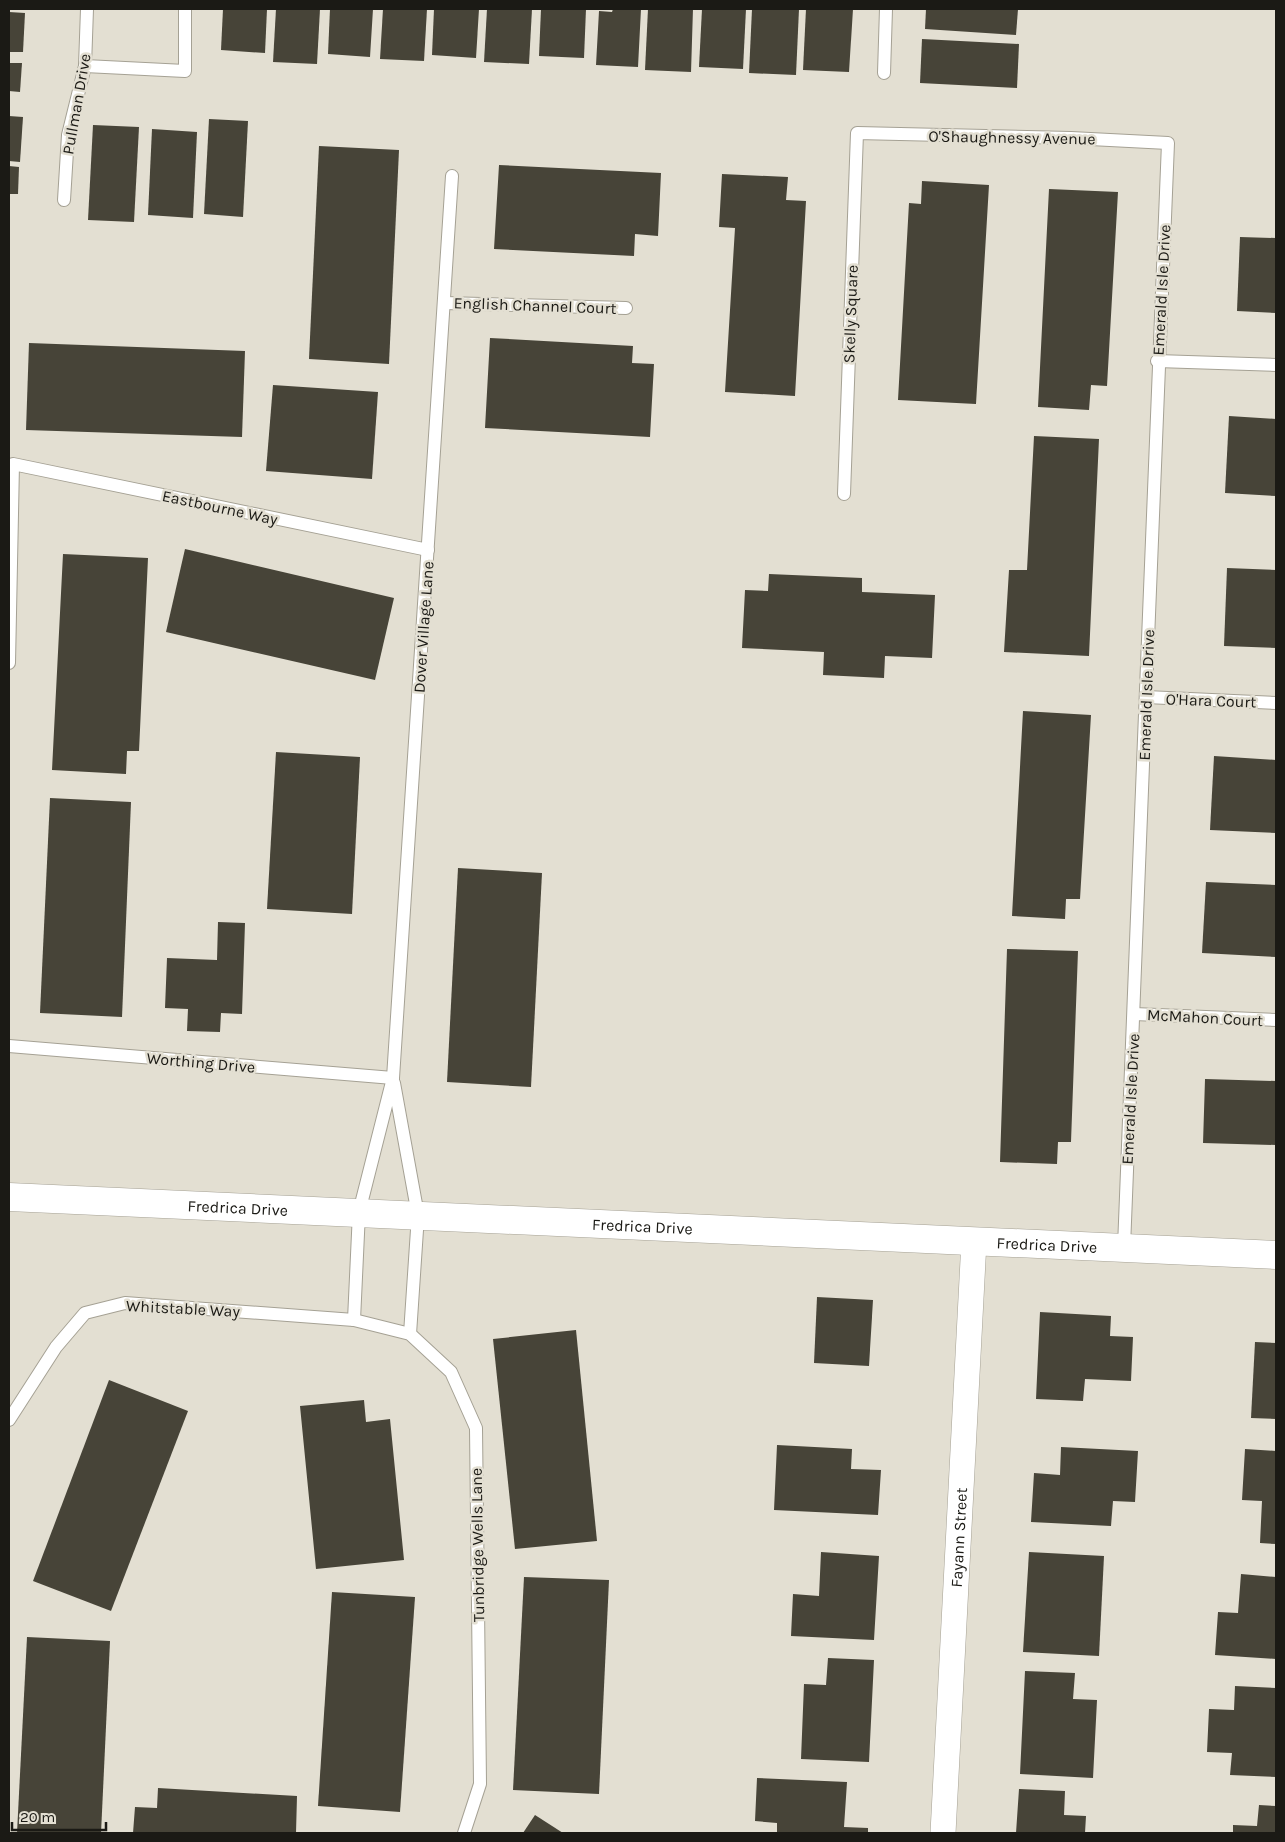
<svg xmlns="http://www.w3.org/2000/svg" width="1285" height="1842" font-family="Karla,sans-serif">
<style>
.building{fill:#474438}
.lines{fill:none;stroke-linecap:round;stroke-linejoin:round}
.lane-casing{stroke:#a5a194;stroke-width:14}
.street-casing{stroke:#a5a194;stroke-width:26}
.secondary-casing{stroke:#a5a194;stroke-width:29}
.lane{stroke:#fff;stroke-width:12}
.street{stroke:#fff;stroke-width:25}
.secondary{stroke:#fff;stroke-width:28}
.labels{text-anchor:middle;stroke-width:5;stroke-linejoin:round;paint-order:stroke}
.street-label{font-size:16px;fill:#1b1a15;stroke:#e3dfd2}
</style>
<rect width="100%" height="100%" fill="#e3dfd2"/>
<g class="building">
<polygon points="223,9 267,9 265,53 221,50"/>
<polygon points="276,9 320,9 317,64 273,62"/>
<polygon points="330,9 373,9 370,57 328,54"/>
<polygon points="383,9 427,9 424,61 380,59"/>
<polygon points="434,9 479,9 476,58 432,55"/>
<polygon points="487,9 532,9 529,64 484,62"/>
<polygon points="541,9 586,9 584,58 539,56"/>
<polygon points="613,9 641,9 638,67 596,65 599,11 612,12"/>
<polygon points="648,9 693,9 691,72 645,70"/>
<polygon points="702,9 746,9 743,69 699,67"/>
<polygon points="752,9 799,9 796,75 749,73"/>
<polygon points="806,9 853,9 849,72 803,70"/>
<polygon points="926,9 1018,9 1016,35 925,29"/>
<polygon points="9,12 25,13 23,52 9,52"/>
<polygon points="922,39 1019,44 1017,88 920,83"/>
<polygon points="9,63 22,63 20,92 9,91"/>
<polygon points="9,116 23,117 20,162 9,161"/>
<polygon points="209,119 248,121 243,217 204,214"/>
<polygon points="93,125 139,127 134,222 88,220"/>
<polygon points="152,129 197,132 193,218 148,215"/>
<polygon points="319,146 399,150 389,364 309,359"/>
<polygon points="499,165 661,173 658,236 635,234 634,256 494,249"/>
<polygon points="9,166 19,167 18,194 9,194"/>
<polygon points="722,174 788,177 786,200 806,201 795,396 725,392 735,228 719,227"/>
<polygon points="922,181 989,185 976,404 898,400 909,203 921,204"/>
<polygon points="1049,189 1118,192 1107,386 1091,385 1089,410 1038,407"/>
<polygon points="1240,237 1276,238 1276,313 1237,311"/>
<polygon points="490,338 633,346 632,363 654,364 650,437 485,428"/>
<polygon points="29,343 245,351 242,437 26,430"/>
<polygon points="273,385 378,392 372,479 266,471"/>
<polygon points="1229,416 1276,419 1276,496 1225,493"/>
<polygon points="1034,436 1099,439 1089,656 1004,652 1009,570 1027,570"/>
<polygon points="185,549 394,598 375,680 166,632"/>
<polygon points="63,554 148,558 139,751 127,751 126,774 52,770"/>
<polygon points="1227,568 1276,570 1276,648 1224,646"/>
<polygon points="769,574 862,578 862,592 935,595 932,658 885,656 884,678 823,675 824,652 742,648 745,590 768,591"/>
<polygon points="1023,711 1091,715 1080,899 1066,899 1065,919 1012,916"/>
<polygon points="276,752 360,757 352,914 267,909"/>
<polygon points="1214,756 1276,760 1276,833 1210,830"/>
<polygon points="50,798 131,802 122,1017 40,1013"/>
<polygon points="458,868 542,873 531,1087 447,1082"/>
<polygon points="1206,882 1276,885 1276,957 1202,953"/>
<polygon points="218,922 245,923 242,1014 221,1013 220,1032 187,1031 188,1009 165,1008 167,958 217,960"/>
<polygon points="1007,949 1078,951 1071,1142 1058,1142 1057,1164 1000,1162"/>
<polygon points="1205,1079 1276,1081 1276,1145 1203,1143"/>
<polygon points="817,1297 873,1300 869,1366 814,1363"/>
<polygon points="1040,1312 1111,1316 1110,1336 1133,1337 1131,1381 1085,1379 1083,1401 1036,1399"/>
<polygon points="576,1330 597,1541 515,1549 493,1339"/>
<polygon points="1255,1342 1276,1343 1276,1419 1251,1418"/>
<polygon points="109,1380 188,1411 111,1611 33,1581"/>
<polygon points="364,1400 366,1422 390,1419 404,1560 316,1569 300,1406"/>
<polygon points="777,1445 852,1449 851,1469 881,1470 878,1515 774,1510"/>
<polygon points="1061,1447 1138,1451 1135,1502 1113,1501 1111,1526 1031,1522 1034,1473 1060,1475"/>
<polygon points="1245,1449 1276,1451 1276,1544 1260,1543 1262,1501 1242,1500"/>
<polygon points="821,1552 879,1556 874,1640 791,1636 793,1594 819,1596"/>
<polygon points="1029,1552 1104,1556 1099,1656 1023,1652"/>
<polygon points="1241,1574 1276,1577 1276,1659 1215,1655 1218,1612 1238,1613"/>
<polygon points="524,1577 609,1580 599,1794 513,1790"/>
<polygon points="332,1592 415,1597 400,1812 318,1806"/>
<polygon points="27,1637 110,1641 101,1833 17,1833"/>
<polygon points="828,1658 874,1660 869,1762 801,1759 804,1684 826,1685"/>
<polygon points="1025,1671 1075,1673 1073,1699 1097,1700 1093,1778 1020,1774"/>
<polygon points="1235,1686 1276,1688 1276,1777 1230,1775 1232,1753 1207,1752 1209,1709 1234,1710"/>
<polygon points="757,1778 847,1782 844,1827 868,1828 868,1833 777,1833 777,1823 755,1821"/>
<polygon points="158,1788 297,1796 296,1833 133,1833 135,1807 157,1808"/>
<polygon points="1019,1789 1065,1791 1064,1815 1086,1816 1085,1833 1016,1833"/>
<polygon points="1259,1805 1276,1806 1276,1833 1233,1833 1233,1825 1257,1826"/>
<polygon points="535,1815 563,1833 523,1833"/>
</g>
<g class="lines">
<defs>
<g id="lane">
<polyline points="85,66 185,71 185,9"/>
<polyline points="884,73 886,9"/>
<polyline points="64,200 68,135 85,66 87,9"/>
<polyline points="444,303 626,308"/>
<polyline points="1157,361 1276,365"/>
<path d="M 844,494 L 857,133 L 1071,138 L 1168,143 C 1150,511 1141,879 1124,1247"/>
<polyline points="9,663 13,464 428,550"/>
<polyline points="1146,697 1276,703"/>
<polyline points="1134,1014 1276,1020"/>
<polyline points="9,1046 393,1078"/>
<polyline points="394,1083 418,1215 410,1334"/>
<polyline points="354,1320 359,1212 393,1078 452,176"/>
<polyline points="9,1420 56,1347 85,1313 125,1303 354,1320 410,1334 451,1372 476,1428 480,1784 464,1833"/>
</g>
<g id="street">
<path id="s1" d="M 943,1833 L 974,1241"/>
</g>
<g id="secondary">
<path id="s2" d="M 9,1197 L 1276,1255"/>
</g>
</defs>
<use href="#lane" class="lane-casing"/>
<use href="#street" class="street-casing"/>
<use href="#secondary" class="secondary-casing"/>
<use href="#lane" class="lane"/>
<use href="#street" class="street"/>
<use href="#secondary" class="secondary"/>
</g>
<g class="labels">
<g class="street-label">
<text transform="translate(76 104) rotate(-80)" y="6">Pullman Drive</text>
<text transform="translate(1012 137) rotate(1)" y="6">O'Shaughnessy Avenue</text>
<text transform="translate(1161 290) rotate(-87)" y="6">Emerald Isle Drive</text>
<text transform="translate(535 305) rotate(2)" y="6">English Channel Court</text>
<text transform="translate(850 314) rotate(-88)" y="6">Skelly Square</text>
<text transform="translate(220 507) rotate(12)" y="6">Eastbourne Way</text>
<text transform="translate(423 627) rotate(-86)" y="6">Dover Village Lane</text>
<text transform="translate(1146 695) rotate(-88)" y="6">Emerald Isle Drive</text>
<text transform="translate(1211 700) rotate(2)" y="6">O'Hara Court</text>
<text transform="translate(1205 1017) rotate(3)" y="6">McMahon Court</text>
<text transform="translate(201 1062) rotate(5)" y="6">Worthing Drive</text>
<text transform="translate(1130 1099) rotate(-87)" y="6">Emerald Isle Drive</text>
<text dy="6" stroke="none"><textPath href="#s2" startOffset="229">Fredrica Drive</textPath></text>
<text dy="6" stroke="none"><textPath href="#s2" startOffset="634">Fredrica Drive</textPath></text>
<text dy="6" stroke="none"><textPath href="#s2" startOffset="1039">Fredrica Drive</textPath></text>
<text transform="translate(183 1308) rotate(3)" y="6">Whitstable Way</text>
<text dy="6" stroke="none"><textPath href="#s1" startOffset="296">Fayann Street</textPath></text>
<text transform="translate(477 1545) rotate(-91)" y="6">Tunbridge Wells Lane</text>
</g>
</g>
<rect width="1285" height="1842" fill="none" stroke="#1b1a15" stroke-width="20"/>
<path d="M12 1822v8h94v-8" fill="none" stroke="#1b1a15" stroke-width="2.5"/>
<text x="20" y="1822" font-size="15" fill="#1b1a15" stroke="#e3dfd2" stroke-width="4" paint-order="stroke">20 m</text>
</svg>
